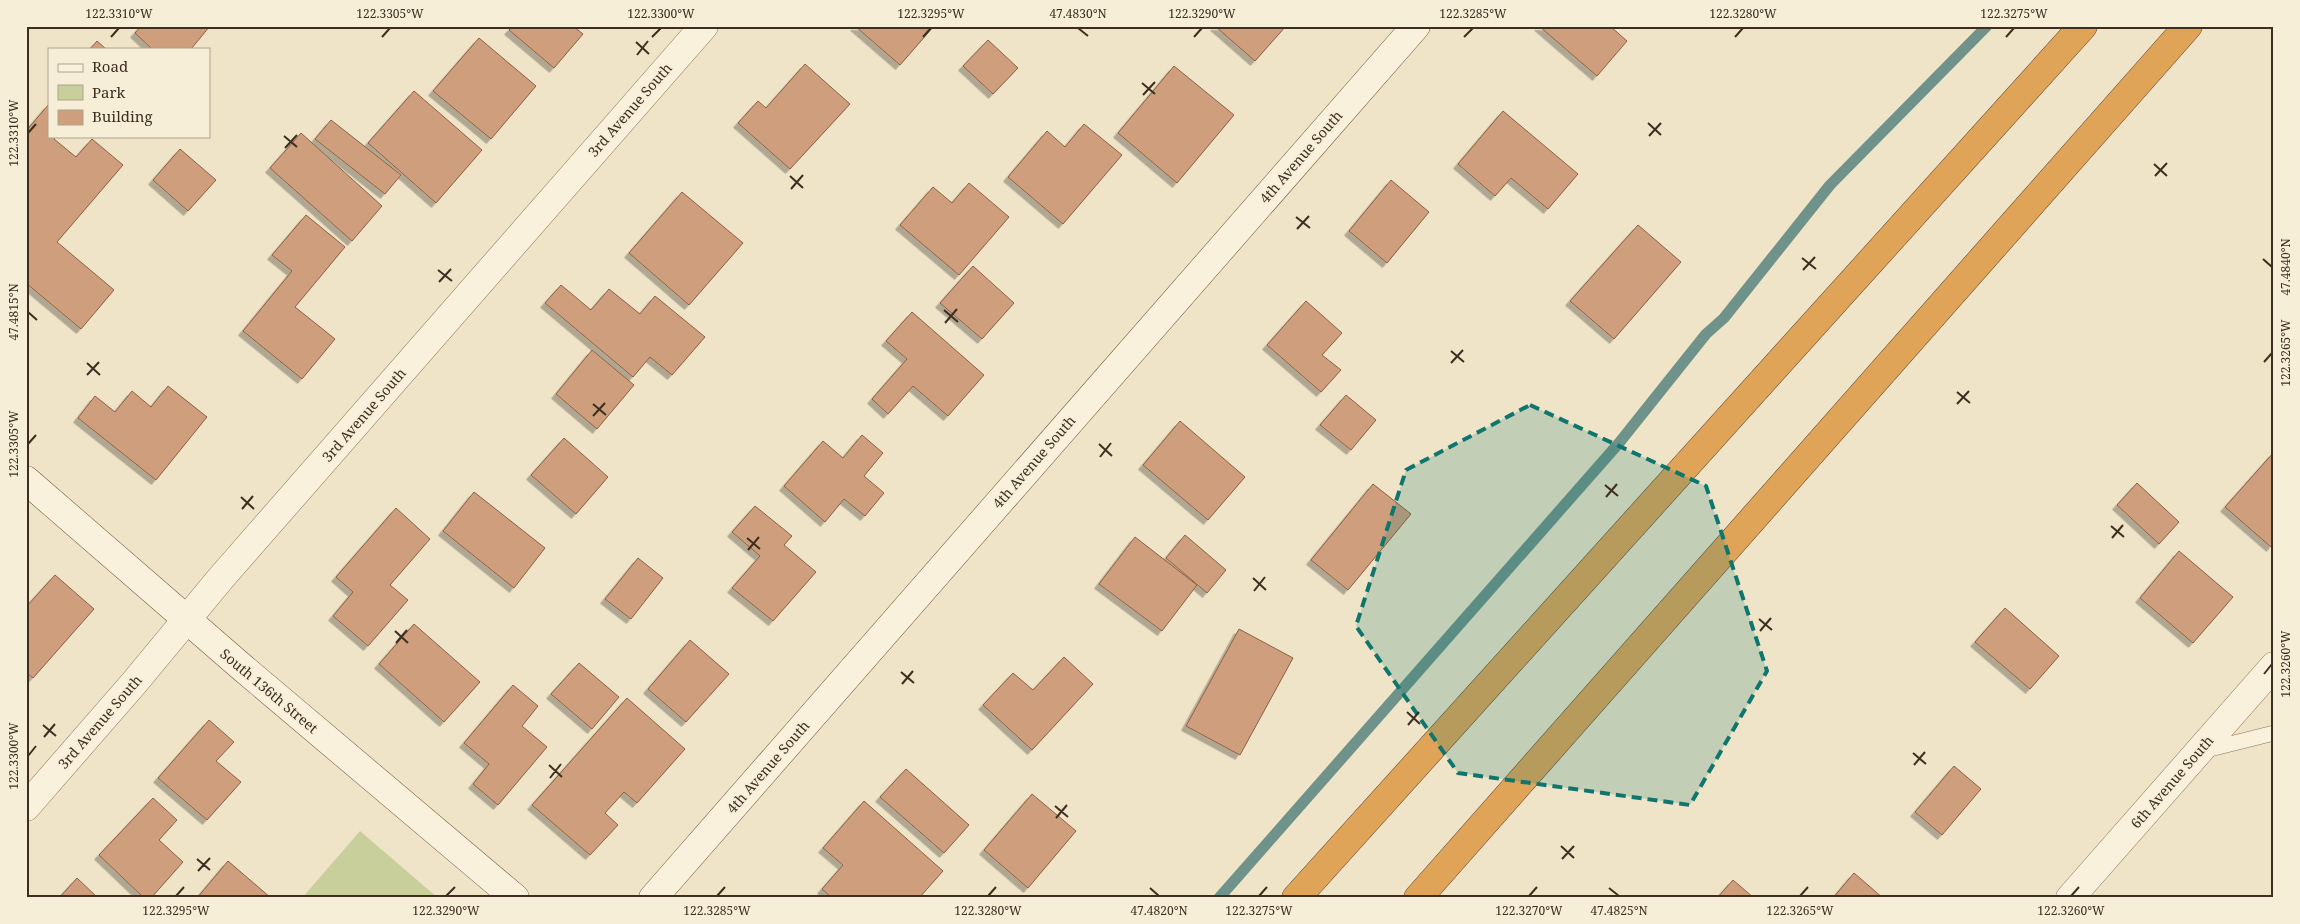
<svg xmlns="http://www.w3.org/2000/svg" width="2300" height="924" font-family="'Noto Serif',serif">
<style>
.green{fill:#c9cf9b}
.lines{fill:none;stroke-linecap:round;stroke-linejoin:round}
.stream{stroke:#6f938a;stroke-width:11}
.building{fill:#cf9f7d;stroke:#8d5f41;filter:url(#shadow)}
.lane-casing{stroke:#8d765c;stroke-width:16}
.street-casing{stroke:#8d765c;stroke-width:29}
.secondary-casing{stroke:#6f573f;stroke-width:29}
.highway-casing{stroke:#5b4430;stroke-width:29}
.lane{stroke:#faf1dc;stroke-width:15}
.street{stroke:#faf1dc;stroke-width:28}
.secondary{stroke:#faf1dc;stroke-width:28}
.highway{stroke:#e0a458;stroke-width:28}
.marked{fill:#0f766e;fill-opacity:0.2;stroke:#0f766e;stroke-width:4;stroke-dasharray:10 6;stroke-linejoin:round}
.ticks{fill:none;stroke:#3d2e20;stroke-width:2}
.labels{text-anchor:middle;stroke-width:4;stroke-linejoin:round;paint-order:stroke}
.street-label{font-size:14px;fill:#3d2e20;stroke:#f7eed8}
.neatline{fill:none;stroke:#3d2e20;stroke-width:2}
.ticks-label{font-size:12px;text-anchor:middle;fill:#3d2e20}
</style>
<defs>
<filter id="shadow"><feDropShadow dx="-4.5" dy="4.5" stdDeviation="0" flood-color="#0004"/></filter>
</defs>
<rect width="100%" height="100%" fill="#f0e4c8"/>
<polygon class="green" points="360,831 438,898 302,898"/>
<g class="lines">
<polyline class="stream" points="1219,898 1619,443 1706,334 1724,318 1830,185 1987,26"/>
</g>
<g class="building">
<polygon points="141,26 210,26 191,49 152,49 135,33"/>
<polygon points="513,26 573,26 583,34 554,68 509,30"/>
<polygon points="855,26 934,26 900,65"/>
<polygon points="1215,26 1286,26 1255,61"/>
<polygon points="1539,26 1610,26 1627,41 1597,76"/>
<polygon points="479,38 536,86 491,139 433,91"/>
<polygon points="988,40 1018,68 993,94 963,66"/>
<polygon points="97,41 106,49 90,49"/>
<polygon points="805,64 850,104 790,169 738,123 758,101 766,108"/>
<polygon points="1174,66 1234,115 1177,183 1118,133"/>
<polygon points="414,91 482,150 436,203 368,143"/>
<polygon points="49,104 49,136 57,136 54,139 76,157 92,139 123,165 57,242 114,290 81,329 26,283 26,232 29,228 26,225 26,131"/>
<polygon points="1503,111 1578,174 1548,209 1511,178 1495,196 1458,164"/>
<polygon points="331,120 401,175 385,194 315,139"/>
<polygon points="1084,124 1122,155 1063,224 1008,177 1047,131 1065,147"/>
<polygon points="301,133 382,206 352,241 270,168"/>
<polygon points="180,149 216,180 188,211 153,180"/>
<polygon points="1391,180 1429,212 1387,263 1349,231"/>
<polygon points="969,183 1009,217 959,275 900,225 933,187 952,203"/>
<polygon points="682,192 743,243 689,305 629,253"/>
<polygon points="306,215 345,247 295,307 335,339 302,379 243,331 292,271 272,255"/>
<polygon points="1638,225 1681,262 1614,339 1570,301"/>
<polygon points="973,266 1014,303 982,339 940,303"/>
<polygon points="561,285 591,310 609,289 640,314 655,296 705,337 672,375 650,357 633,377 545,303"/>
<polygon points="1306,301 1342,333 1322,355 1341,370 1321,392 1267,345"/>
<polygon points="912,312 984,375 948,416 913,386 888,414 872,399 907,359 886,341"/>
<polygon points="592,350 634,385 597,429 556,394"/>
<polygon points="168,386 207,417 156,480 78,418 95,396 115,412 132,391 151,407"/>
<polygon points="1346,395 1376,420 1351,450 1320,425"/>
<polygon points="1180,421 1245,477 1208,520 1143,465"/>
<polygon points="862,435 883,453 864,476 884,493 865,516 844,499 825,522 784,486 823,441 843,458"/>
<polygon points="564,438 608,477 576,514 531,475"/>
<polygon points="2274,452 2274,543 2271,547 2225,507"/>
<polygon points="2137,483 2179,522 2159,544 2117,505"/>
<polygon points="1373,484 1411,514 1348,590 1311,560"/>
<polygon points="474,492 545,548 514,588 443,531"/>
<polygon points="755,506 792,536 784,545 816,572 773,621 732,588 760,556 732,532"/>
<polygon points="396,508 430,539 390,585 408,600 368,646 333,616 353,592 336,577"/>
<polygon points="1185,535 1226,570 1207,593 1166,558"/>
<polygon points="1135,537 1197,585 1162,631 1099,584"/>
<polygon points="2179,551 2233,597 2193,643 2140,598"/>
<polygon points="638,558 663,578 631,619 605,599"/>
<polygon points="55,575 94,609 33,678 26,672 26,607"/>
<polygon points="2005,608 2059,656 2030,689 1975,642"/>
<polygon points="414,624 480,682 444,722 379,664"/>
<polygon points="1239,629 1293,658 1240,755 1186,726"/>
<polygon points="690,640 729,674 686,722 648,689"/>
<polygon points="1064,657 1093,684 1032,750 983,705 1013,673 1033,690"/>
<polygon points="579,663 619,697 592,729 551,694"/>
<polygon points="513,685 538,706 522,726 547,747 498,805 473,784 489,764 464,743"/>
<polygon points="627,698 685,749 637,803 624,792 605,813 618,825 590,855 532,805"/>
<polygon points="209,720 234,742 216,761 241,782 207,820 158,778"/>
<polygon points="1954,766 1981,789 1942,835 1915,812"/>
<polygon points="906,769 969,825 944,853 880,797"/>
<polygon points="1032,794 1076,831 1028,888 984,850"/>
<polygon points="153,798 177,820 159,840 183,862 151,898 144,898 99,855"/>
<polygon points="864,801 943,871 919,898 832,898 822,889 843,865 823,848"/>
<polygon points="228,861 271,898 197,898"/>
<polygon points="1854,873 1883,898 1833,898"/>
<polygon points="77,878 98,898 59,898"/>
<polygon points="1733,880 1754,898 1717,898"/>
</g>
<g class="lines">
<defs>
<polyline id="lane" points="2202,751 2274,733"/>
<g id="street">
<polyline points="26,807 134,683 221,578 704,26"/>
<polyline points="2070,898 2274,666"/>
</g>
<g id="secondary">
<polyline points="26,480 244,669 515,898"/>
<polyline points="653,898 1416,26"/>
</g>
<g id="highway">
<polyline points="1296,898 2083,26"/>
<polyline points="1418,898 2188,26"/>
</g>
</defs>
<use href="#lane" class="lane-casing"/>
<use href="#street" class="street-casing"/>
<use href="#secondary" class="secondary-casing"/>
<use href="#highway" class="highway-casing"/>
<use href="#lane" class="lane"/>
<use href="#street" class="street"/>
<use href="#secondary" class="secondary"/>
<use href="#highway" class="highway"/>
</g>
<path class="marked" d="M 1530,405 L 1706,486 L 1767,671 L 1690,805 L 1458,773 L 1356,626 L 1406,470 Z"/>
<path class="ticks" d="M 1078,28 L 1088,36M 111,37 L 119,28M 382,37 L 390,28M 652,37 L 661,28M 923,37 L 931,28M 1194,37 L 1202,28M 1464,37 L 1473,28M 1735,37 L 1743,28M 2006,37 L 2014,28M 636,42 L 649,54M 637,55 L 648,41M 1142,83 L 1155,94M 1143,95 L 1155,82M 1648,123 L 1661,135M 28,133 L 36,124M 284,136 L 297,147M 1649,136 L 1661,123M 285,148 L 297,135M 2154,164 L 2167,176M 790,176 L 803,188M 2155,176 L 2167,163M 791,189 L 803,175M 1296,217 L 1310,228M 1297,229 L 1309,216M 1802,258 L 1816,269M 2263,259 L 2272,267M 438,270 L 452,281M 1803,270 L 1815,257M 439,282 L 451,269M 944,310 L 958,322M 28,312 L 37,320M 945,323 L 957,309M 1451,351 L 1464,362M 2264,362 L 2272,353M 87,363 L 100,375M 1451,363 L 1463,350M 87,375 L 99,362M 1957,392 L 1970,403M 593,404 L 606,415M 1957,404 L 1969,391M 593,416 L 605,403M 28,444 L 36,435M 1099,444 L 1112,456M 1100,457 L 1111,443M 1605,485 L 1618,496M 241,497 L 254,509M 1606,497 L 1617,484M 242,509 L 253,496M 2111,526 L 2124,537M 747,538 L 760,549M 2112,538 L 2123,525M 748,550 L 759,537M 1253,578 L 1266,590M 1254,591 L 1265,577M 1759,619 L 1772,630M 395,631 L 408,643M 1760,631 L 1771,618M 396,643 L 407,630M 901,672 L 914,683M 2264,674 L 2272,664M 902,684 L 913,671M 1407,712 L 1420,724M 43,725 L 56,736M 1408,725 L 1419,712M 44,737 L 55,724M 1913,753 L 1926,764M 28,756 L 36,746M 549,765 L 562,777M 1914,765 L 1925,752M 550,778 L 561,764M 1055,806 L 1068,817M 1056,818 L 1067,805M 1561,846 L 1574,858M 197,859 L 210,870M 1562,859 L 1574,846M 198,871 L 210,858M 1150,888 L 1159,896M 1609,888 L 1619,896M 176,896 L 184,887M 446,896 L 455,887M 717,896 L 725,887M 988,896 L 996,887M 1259,896 L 1267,887M 1529,896 L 1537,887M 1800,896 L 1808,887M 2071,896 L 2079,887"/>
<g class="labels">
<g class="street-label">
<text transform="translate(630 110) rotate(-49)" y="5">3rd Avenue South</text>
<text transform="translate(1301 157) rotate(-49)" y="5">4th Avenue South</text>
<text transform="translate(364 415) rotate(-49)" y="5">3rd Avenue South</text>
<text transform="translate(1034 462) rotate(-49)" y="5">4th Avenue South</text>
<text transform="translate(269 691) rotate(40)" y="5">South 136th Street</text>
<text transform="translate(100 722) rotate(-49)" y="5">3rd Avenue South</text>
<text transform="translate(768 767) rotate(-49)" y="5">4th Avenue South</text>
<text transform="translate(2172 782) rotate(-49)" y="5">6th Avenue South</text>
</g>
</g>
<rect width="2300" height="924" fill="none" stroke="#f7eed8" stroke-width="55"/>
<rect x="48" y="48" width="162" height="90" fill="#f7eed8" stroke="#ada18e"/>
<rect x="58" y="64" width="25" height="8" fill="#faf1dc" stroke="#ada18e"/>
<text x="92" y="72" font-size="15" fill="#3d2e20">Road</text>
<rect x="58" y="85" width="25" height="15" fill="#c9cf9b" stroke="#ada18e"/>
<text x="92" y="98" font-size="15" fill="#3d2e20">Park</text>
<rect x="58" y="110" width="25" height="15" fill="#cf9f7d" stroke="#ada18e"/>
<text x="92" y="122" font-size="15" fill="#3d2e20">Building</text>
<rect x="28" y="28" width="2244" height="868" class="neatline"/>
<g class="ticks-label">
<text x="119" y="18">122.3310°W</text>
<text x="390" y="18">122.3305°W</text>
<text x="661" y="18">122.3300°W</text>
<text x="931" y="18">122.3295°W</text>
<text x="1078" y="18">47.4830°N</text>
<text x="1202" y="18">122.3290°W</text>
<text x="1473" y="18">122.3285°W</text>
<text x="1743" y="18">122.3280°W</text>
<text x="2014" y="18">122.3275°W</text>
<text transform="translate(14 133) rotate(-90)" y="4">122.3310°W</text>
<text transform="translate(2286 267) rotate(-90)" y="4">47.4840°N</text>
<text transform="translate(14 312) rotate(-90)" y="4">47.4815°N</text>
<text transform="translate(2286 353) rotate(-90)" y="4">122.3265°W</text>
<text transform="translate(14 444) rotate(-90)" y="4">122.3305°W</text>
<text transform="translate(2286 664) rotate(-90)" y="4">122.3260°W</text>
<text transform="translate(14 756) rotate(-90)" y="4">122.3300°W</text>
<text x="176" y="915">122.3295°W</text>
<text x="446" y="915">122.3290°W</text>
<text x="717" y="915">122.3285°W</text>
<text x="988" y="915">122.3280°W</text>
<text x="1159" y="915">47.4820°N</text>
<text x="1259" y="915">122.3275°W</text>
<text x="1529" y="915">122.3270°W</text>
<text x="1619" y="915">47.4825°N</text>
<text x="1800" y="915">122.3265°W</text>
<text x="2071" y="915">122.3260°W</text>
</g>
</svg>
